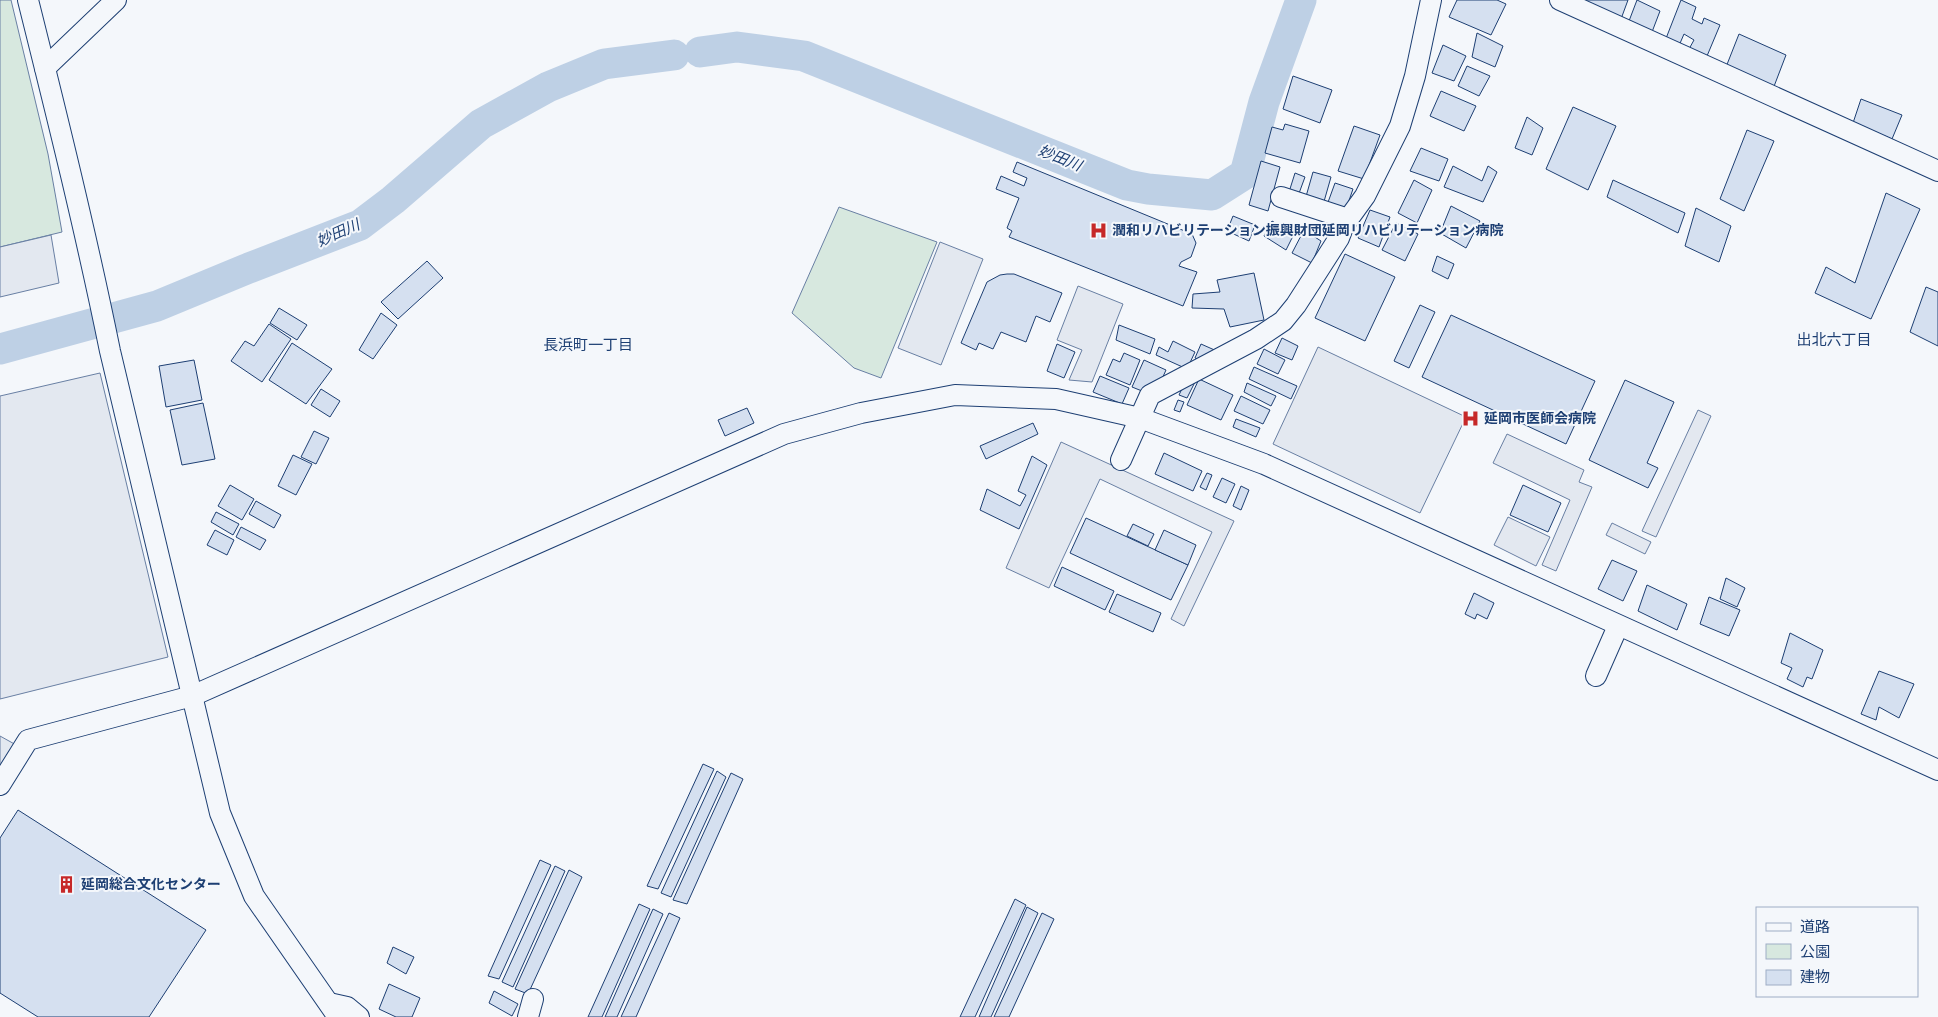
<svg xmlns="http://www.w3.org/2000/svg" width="1938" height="1017" font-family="'Golos Text','Noto Sans JP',sans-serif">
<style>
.green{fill:#d7e8df;stroke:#687fa3}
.parking{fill:#e3e8f0;stroke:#687fa3}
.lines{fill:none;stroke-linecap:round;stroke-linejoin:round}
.river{stroke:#bed0e5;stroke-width:31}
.building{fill:#d5e0f0;stroke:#1d3f73}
.minor-casing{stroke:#1d3f73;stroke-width:22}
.minor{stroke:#f4f7fb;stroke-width:20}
.labels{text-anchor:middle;stroke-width:4;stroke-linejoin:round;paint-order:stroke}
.poi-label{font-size:14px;font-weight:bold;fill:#1d3f73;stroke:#f4f7fb;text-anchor:start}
.water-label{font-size:15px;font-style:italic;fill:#1d3f73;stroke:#f4f7fb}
.neighbourhood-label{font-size:15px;fill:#1d3f73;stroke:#f4f7fb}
</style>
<rect width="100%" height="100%" fill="#f4f7fb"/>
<g class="green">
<polygon points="0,0 11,0 48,154 62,232 0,247"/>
<polygon points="839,207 937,242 881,378 854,368 792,313"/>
</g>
<g class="parking">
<polygon points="51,235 59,283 0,297 0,247"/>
<polygon points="940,242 983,259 941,365 898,348"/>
<polygon points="1078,286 1123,304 1092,382 1069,380 1082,350 1057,340"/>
<polygon points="1318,347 1466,417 1420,513 1273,444"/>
<polygon points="100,373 168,657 0,699 0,396"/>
<polygon points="1698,410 1711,416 1656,537 1642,531"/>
<polygon points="1507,434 1584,470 1579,482 1592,487 1556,571 1542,565 1570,500 1493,463"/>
<polygon points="1061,442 1234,521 1184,626 1171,619 1212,532 1100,479 1049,588 1006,568"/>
<polygon points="1508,517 1550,537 1536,566 1494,545"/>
<polygon points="1612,523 1651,542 1645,554 1606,535"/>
<polygon points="0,736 18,746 0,774"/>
</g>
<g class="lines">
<g class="river">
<polyline points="700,52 737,47 804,56 1127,185 1148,189 1212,195 1245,174 1264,102 1301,0"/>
<polyline points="0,349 157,306 249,268 360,225 393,200 481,124 548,87 604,64 674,55"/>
</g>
</g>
<g class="building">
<polygon points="1457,0 1497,0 1506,4 1491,35 1449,17"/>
<polygon points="1583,0 1628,0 1621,19"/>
<polygon points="1637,0 1660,11 1652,32 1629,21"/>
<polygon points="1681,0 1696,7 1692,19 1702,24 1704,18 1720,25 1707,56 1689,49 1694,40 1684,34 1678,48 1665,41"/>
<polygon points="1477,33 1503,46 1495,67 1472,57"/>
<polygon points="1739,34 1786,55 1773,89 1726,67"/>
<polygon points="1443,45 1466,56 1454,81 1432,73"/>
<polygon points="1467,66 1490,76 1479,96 1458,86"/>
<polygon points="1293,76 1332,90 1320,123 1283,109"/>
<polygon points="1441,91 1476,106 1464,131 1430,116"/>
<polygon points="1861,99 1902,115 1892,139 1853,123"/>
<polygon points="1573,107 1616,126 1588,190 1546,169"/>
<polygon points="1527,117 1543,128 1532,155 1515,148"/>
<polygon points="1285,124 1309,131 1300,163 1265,153 1272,127 1283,130"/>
<polygon points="1354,126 1380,135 1364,179 1338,171"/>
<polygon points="1747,130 1774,141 1744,211 1720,199"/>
<polygon points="1421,148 1448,159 1439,181 1410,171"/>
<polygon points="1261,161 1280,167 1268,211 1249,205"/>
<polygon points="1017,162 1192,234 1196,243 1191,257 1181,262 1179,266 1197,272 1183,306 1009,237 1012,231 1007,228 1019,198 996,189 1001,176 1024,186 1027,178 1013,172"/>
<polygon points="1453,166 1482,181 1488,166 1497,172 1483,202 1444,187"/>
<polygon points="1313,172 1331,177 1323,205 1305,200"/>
<polygon points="1295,173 1305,177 1298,196 1289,192"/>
<polygon points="1414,180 1432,190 1417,223 1398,213"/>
<polygon points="1613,180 1685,213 1678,233 1607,197"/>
<polygon points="1335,183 1353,189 1345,212 1327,205"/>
<polygon points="1886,193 1920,209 1871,319 1815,293 1826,267 1855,283"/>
<polygon points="1451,206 1480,221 1466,248 1440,233"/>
<polygon points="1696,208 1731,226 1719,262 1685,246"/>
<polygon points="1370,210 1390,217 1379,247 1358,238"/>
<polygon points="1233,216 1255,225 1249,241 1227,231"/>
<polygon points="1272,221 1294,234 1286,250 1264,236"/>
<polygon points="1396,223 1418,234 1405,261 1382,250"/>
<polygon points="1304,230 1321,241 1312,263 1292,253"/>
<polygon points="1345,254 1395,277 1365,341 1315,318"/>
<polygon points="1437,256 1454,264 1448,279 1432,271"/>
<polygon points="427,261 443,278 398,319 381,302"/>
<polygon points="1254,273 1264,320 1230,327 1224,309 1192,308 1193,294 1220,292 1217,280"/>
<polygon points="1007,274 1014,274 1062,293 1050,322 1036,316 1026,342 1001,332 993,349 979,343 976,350 961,343 987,282 1000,275"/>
<polygon points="1926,287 1938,292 1938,346 1910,332"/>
<polygon points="1420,305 1435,312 1409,368 1394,361"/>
<polygon points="279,308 307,325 297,340 270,323"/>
<polygon points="381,313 397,325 373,359 359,350"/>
<polygon points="1451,315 1595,381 1566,444 1422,377"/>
<polygon points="269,324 291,339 262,382 231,361 245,341 254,346"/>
<polygon points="1119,325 1155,339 1150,354 1116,340"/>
<polygon points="1282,338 1298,346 1292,360 1275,353"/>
<polygon points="1173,341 1195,352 1187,369 1156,355 1159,347 1168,352"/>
<polygon points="292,343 332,369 306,404 269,380"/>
<polygon points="1057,344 1075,352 1064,378 1047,371"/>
<polygon points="1201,344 1219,352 1207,363 1195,358"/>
<polygon points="1264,349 1285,360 1278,374 1257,364"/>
<polygon points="1124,353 1140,360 1130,385 1106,375 1113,359 1120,362"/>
<polygon points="194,360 202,400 166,407 159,366"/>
<polygon points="1144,360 1166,370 1157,390 1147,393 1132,387"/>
<polygon points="1254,367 1297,386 1291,399 1249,379"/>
<polygon points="1100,376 1129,388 1122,404 1093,392"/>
<polygon points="1187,378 1195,382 1187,398 1179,395"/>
<polygon points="1199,379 1233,395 1221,420 1187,405"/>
<polygon points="1625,380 1674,402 1647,463 1658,468 1648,488 1589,460"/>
<polygon points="1247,383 1276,396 1271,406 1244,392"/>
<polygon points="321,389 340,401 330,417 311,405"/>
<polygon points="1241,396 1270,410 1263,424 1234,411"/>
<polygon points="1178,400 1184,402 1180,412 1174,410"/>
<polygon points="203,403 215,459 182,465 170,410"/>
<polygon points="747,408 754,423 725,436 718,420"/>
<polygon points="1236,419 1260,428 1256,437 1233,427"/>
<polygon points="1033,423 1038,434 986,459 980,446"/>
<polygon points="314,431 329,438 316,464 301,457"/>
<polygon points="1164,453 1202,471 1193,491 1155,474"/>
<polygon points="293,455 312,464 296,495 278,486"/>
<polygon points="1032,456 1047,465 1019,529 980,510 987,489 1020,506 1026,495 1018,491"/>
<polygon points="1207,473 1212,475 1206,490 1200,487"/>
<polygon points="1222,478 1235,484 1226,503 1213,497"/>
<polygon points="230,485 254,499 242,520 218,506"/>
<polygon points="1523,485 1561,503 1548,532 1510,515"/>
<polygon points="1241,486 1249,490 1241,510 1233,506"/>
<polygon points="256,501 281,515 274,528 249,514"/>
<polygon points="216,512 239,524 233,535 211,522"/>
<polygon points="1086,518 1188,565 1171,600 1070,553"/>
<polygon points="1133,524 1154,534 1148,546 1127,536"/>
<polygon points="241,527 266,540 260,550 236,537"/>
<polygon points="215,530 234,540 227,555 207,545"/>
<polygon points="1164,530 1196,545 1188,565 1155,550"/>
<polygon points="1612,560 1637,571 1623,601 1598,589"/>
<polygon points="1062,567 1114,591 1105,610 1054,586"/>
<polygon points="1726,578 1745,588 1737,607 1720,599"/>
<polygon points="1647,585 1687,604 1677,630 1638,611"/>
<polygon points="1474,593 1494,603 1487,619 1477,614 1475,619 1465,614"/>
<polygon points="1117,594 1161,613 1153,632 1109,612"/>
<polygon points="1709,597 1740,610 1729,636 1700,624"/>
<polygon points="1790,633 1823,650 1812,679 1807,677 1803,687 1787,679 1792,668 1781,663"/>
<polygon points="1879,671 1914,684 1899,718 1879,707 1876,720 1861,714"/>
<polygon points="703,764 714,769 658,889 647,886"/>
<polygon points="717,771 726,777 671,897 661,893"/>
<polygon points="731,773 743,779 687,904 673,900"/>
<polygon points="18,810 206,930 149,1017 38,1017 0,993 0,838"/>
<polygon points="540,860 551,865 499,979 488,976"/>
<polygon points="555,866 565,871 513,987 502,982"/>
<polygon points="569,870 582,877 528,994 515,989"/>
<polygon points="1015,899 1026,905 975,1017 960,1017"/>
<polygon points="639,904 650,909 602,1017 588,1017"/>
<polygon points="1027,907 1038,913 991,1017 979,1017"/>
<polygon points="653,909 663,914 617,1017 605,1017"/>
<polygon points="669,913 680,918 636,1017 621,1017"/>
<polygon points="1042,913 1054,919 1009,1017 994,1017"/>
<polygon points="393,947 414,957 406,974 387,963"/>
<polygon points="389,984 420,998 412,1017 396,1017 379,1009"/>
<polygon points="494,991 518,1004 512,1016 489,1003"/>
</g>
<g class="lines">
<defs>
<g id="minor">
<path d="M 28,0 C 57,116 86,233 110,351 L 220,813 L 254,896 L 338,1017"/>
<polyline points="1560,0 1938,171"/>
<polyline points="45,68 116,0"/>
<polyline points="1281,197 1348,219"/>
<polyline points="1121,460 1150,395 1256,339 1283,321 1296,305 1339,238 1344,225 1365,196 1400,126 1415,76 1431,0"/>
<polyline points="1596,676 1618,626"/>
<polyline points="0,785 28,740 192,696 784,434 861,413 955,395 1056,399 1140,418 1264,464 1938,770"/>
<polyline points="329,1003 347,1007 359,1017"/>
<polyline points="528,1017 533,999"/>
</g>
</defs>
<use href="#minor" class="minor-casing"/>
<use href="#minor" class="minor"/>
</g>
<defs>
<symbol id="hospital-bare" viewBox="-9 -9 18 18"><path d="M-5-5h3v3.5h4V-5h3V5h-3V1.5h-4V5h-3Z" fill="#c62828" stroke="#f4f7fb" stroke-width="2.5" paint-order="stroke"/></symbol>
<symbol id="building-bare" viewBox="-9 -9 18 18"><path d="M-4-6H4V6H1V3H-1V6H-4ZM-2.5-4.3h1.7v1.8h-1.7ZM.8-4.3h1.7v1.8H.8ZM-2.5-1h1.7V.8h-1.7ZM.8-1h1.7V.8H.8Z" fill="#c62828" stroke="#f4f7fb" stroke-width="2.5" paint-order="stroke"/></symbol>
</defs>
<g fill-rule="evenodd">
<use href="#hospital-bare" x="1086" y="218" width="25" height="25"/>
<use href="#hospital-bare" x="1458" y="406" width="25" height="25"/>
<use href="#building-bare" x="54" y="872" width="25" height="25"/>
</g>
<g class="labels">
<g class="poi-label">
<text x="1112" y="235">潤和リハビリテーション振興財団延岡リハビリテーション病院</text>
<text x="1484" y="423">延岡市医師会病院</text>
<text x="81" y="889">延岡総合文化センター</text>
</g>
<g class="water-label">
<text transform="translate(1060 158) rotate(22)" y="5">妙田川</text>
<text transform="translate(338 233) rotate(-24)" y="5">妙田川</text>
</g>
<g class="neighbourhood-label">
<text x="1834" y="345">出北六丁目</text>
<text x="588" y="350">長浜町一丁目</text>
</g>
</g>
<rect x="1756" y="907" width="162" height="90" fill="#f4f7fb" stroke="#9eadc5"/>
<rect x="1766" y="923" width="25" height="8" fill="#f4f7fb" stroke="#9eadc5"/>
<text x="1800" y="932" font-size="15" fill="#1d3f73">道路</text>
<rect x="1766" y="944" width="25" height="15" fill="#d7e8df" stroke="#9eadc5"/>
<text x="1800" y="957" font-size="15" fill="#1d3f73">公園</text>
<rect x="1766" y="970" width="25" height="15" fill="#d5e0f0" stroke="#9eadc5"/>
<text x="1800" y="982" font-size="15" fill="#1d3f73">建物</text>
</svg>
